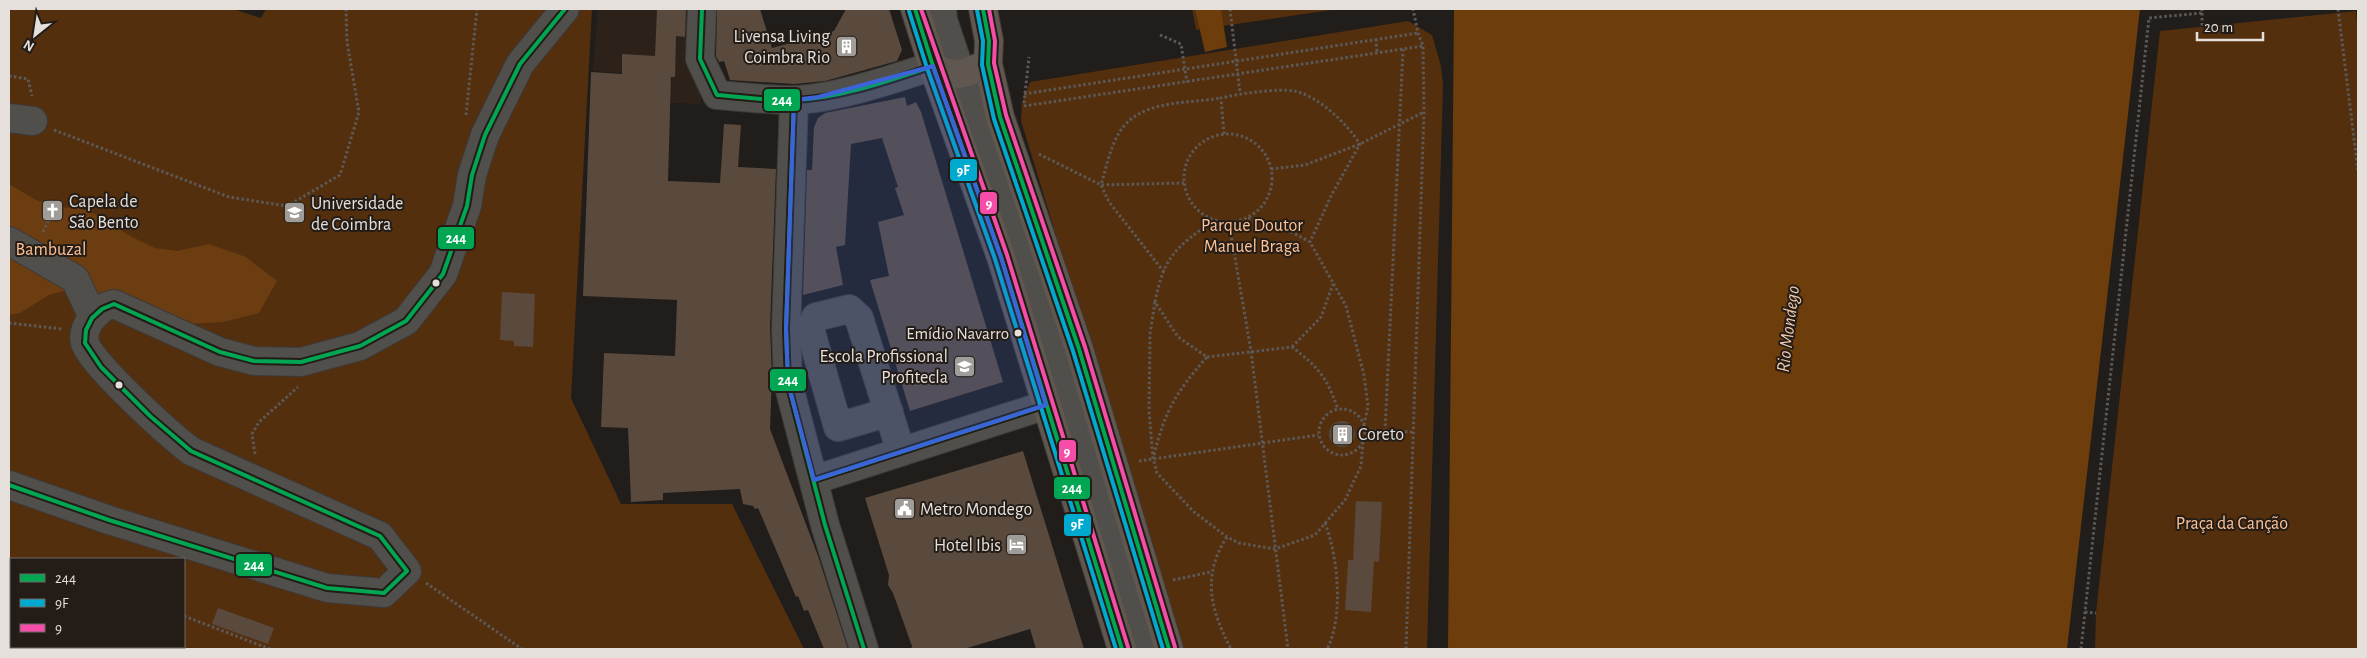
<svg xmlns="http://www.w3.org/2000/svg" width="2367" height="658" font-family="'Alegreya Sans',sans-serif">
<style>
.built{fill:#2d221a}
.green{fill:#542f0d}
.forest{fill:#6b3d10}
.water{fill:#6d3d0c}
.building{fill:#594a3d}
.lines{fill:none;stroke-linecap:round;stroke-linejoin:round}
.minor-casing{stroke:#3d3a39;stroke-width:30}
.major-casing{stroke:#3d3a39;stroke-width:30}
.path{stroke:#5c5957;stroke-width:3;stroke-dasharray:2.5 2.5;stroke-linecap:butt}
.minor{stroke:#514f4c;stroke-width:28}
.major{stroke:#5f5750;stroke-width:28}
.bus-1-casing{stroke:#231c17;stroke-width:8}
.bus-2-casing{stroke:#231c17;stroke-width:8}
.bus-3-casing{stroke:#231c17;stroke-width:8}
.bus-1{stroke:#00a651;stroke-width:4}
.bus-2{stroke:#00a9ce;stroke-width:4}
.bus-3{stroke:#f54da8;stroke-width:4}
.marked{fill:#3b64d9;fill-opacity:0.2;stroke:#3b64d9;stroke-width:4;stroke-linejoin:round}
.bus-dot{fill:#e5e0dc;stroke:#231c17;stroke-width:2}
.labels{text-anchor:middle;stroke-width:4;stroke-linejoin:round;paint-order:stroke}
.bus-label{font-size:17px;fill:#e5e0dc;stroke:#231c17;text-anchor:end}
.poi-label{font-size:18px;fill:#e5e0dc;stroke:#231c17;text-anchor:start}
.park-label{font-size:18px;fill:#fdc295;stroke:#231c17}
.water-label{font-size:19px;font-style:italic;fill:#f1caac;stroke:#231c17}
.line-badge{stroke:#231c17;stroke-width:2}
.badge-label{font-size:14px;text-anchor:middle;font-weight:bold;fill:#fff}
</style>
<rect width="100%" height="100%" fill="#201d1a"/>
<polygon class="built" points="598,9 691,9 689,61 692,75 700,87 701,104 671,103 672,76 593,71"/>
<g class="green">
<polygon points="9,9 233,9 261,18 266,9 592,9 571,398 621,504 732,504 804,649 33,649 26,647 184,647 184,559 11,559 11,641 9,640"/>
<polygon points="1192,9 1338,9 1196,30"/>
<polygon points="2356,11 2358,36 2358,649 2095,649 2096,613 2160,31"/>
<polygon points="1408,21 1432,35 1441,66 1443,85 1427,649 1183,649 1021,121 1022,103 1030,82"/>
</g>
<polygon class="forest" points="9,184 34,199 55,207 79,208 103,217 128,235 155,248 177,251 209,244 246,257 277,281 259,313 223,322 184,324 96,295 71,289 49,295 20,313 9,315"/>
<g class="water">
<polygon points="1195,9 1221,9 1227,47 1205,52"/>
<polygon points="1454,9 2140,9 2067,649 1448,649"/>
</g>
<g class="building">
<polygon points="657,9 686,9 685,37 676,36 675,77 671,77 668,181 720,183 724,124 741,125 738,167 776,169 770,328 772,374 770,429 818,556 848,649 824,649 808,610 804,611 798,596 796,597 758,508 755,509 753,506 743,504 740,489 663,493 663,500 631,502 628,428 601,427 604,353 675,356 677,300 583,296 591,72 622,74 622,54 655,56"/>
<polygon points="717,9 760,9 772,48 834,31 846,9 889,9 902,50 897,61 825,81 794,84 730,80 724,61 719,62 716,56"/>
<polygon points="905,97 907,106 916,102 921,112 1003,382 910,411 870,280 889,276 878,222 904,215 895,188 898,187 882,138 851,144 845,245 836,247 843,285 803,295 807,170 812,170 814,127 818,118 825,113"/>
<polygon points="502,292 535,294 533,347 514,346 514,341 500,340"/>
<circle cx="1342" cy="434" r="13"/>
<polygon points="1023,451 1084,649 1036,649 1030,629 964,649 913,649 893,593 888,585 889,575 865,498"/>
<polygon points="1356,501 1382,502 1379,562 1374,561 1371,612 1345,610 1348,560 1353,560"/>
<polygon points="218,608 274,628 268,644 212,624"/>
</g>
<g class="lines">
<defs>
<g id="minor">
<path d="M 702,9 L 700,59 L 717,95 C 742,97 768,100 794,100 C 835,99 893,79 933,66"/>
<polyline points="942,9 943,20 961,74 979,122 1056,356 1143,649"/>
<polyline points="794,100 786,329 788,383 825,525 864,649"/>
<polyline points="9,118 33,121"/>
<polyline points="9,241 75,279 93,317"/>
<polyline points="889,412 838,427 810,329 816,317 849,309 859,318 901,452"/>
<polyline points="814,480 1046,405"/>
<path d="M 9,485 L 109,520 L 327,588 L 384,593 L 407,571 L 380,536 L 191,451 C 171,436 91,364 85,343 C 81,326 98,307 114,304 L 220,352 L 254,361 L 301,362 L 360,346 L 406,321 L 443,274 L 467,206 L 472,175 L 485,135 L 520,64 L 565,9"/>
</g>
<g id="major">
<polyline points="915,9 933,66 1001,257 1122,649"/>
<polyline points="983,9 989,41 988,64 1000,117 1079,349 1169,649"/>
<path d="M 933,66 C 958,81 962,73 988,64"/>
</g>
</defs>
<use href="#minor" class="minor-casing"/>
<use href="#major" class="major-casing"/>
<g class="path">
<polyline points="1230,9 1240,93"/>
<polyline points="2338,9 2358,171"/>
<polyline points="2202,13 2202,26"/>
<polyline points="1160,35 1181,44 1187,82"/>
<polyline points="1376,39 1377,53"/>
<polyline points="9,76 28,79 32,96"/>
<polyline points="1024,94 1418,33"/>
<polyline points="1024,103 1029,57"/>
<polyline points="1024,106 1423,46"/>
<polyline points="466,115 477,9"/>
<polyline points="54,130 229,197 287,206 340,175 359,112 347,42 346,9"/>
<circle cx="1228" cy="178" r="44"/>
<path d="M 1224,134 L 1221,98 C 1237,94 1278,88 1294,91 C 1319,96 1347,124 1360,144 L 1332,194 L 1310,242"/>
<polyline points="1039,154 1101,185 1184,183"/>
<polyline points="1271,169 1305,165 1360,144 1424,112"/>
<polygon points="52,207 57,209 55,215 49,212"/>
<polyline points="1248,218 1278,225 1310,242 1346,306 1364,375 1368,406 1364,425"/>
<polyline points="1229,223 1251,351 1288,649"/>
<polyline points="43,232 52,213"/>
<path d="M 1164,272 L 1109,202 L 1101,185 C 1106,168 1110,148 1119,133 C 1139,99 1187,104 1221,98"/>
<polyline points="1155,302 1150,334 1149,411 1153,458 1157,473 1193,511 1227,537 1239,543 1275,549 1315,535 1345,500 1361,466 1363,441"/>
<polyline points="9,323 62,329"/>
<polyline points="1292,347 1321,317 1333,284"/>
<path d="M 1207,357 L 1292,347 C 1319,368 1326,376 1338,409"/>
<circle cx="1342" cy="432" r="23"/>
<polyline points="1365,430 1412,432"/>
<polyline points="1385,431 1403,49"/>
<polyline points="255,454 252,434 259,422 298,387"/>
<path d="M 1154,455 C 1165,410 1177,391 1207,357 L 1178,337 L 1155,302 C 1164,255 1177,247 1214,220"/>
<polyline points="1139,461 1318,435"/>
<path d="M 1325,523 C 1338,556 1344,617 1327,649"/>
<path d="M 1227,537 C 1201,576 1211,611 1231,649"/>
<polyline points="9,579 11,579"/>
<polyline points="1173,580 1211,572"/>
<polyline points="426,583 522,649"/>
<polyline points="2085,612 2096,613"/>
<polyline points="184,616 270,649"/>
<polyline points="911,649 913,649"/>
<polyline points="1406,649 1424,112 1423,46 1418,33 1413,9"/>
<polyline points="2081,649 2149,18 2202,13 2202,9"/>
</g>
<use href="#minor" class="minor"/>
<use href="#major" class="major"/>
<defs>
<g id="bus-1">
<path d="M 702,9 L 700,59 L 717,95 C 743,97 769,101 794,100 C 842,98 888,81 933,66"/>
<polyline points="915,9 933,66 1001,257 1122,649"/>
<polyline points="983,9 989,41 988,64 1000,117 1079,349 1169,649"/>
<polyline points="794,100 786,329 788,383 825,525 864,649"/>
<polyline points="814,480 1046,405"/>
<polyline points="9,485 109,520 327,588 384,593 407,571 380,536 191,451 150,416 101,367 85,343 86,330 92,318 102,309 114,304 220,352 254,361 301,362 360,346 406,321 443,274 467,206 472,175 485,135 520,64 565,9"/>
</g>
<g id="bus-2">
<polyline points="977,10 983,41 982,65 994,119 1073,351 1163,649"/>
<polyline points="909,11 927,68 995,259 1116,649"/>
</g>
<g id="bus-3">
<polyline points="921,9 1007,255 1128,647"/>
<polyline points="989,9 995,41 994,63 1006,115 1085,347 1175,647"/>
</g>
</defs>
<use href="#bus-1" class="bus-1-casing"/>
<use href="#bus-2" class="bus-2-casing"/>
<use href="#bus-3" class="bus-3-casing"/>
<use href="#bus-1" class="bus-1"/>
<use href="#bus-2" class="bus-2"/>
<use href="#bus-3" class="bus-3"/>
</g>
<path class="marked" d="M 933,66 L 1001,257 L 1046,405 L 814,480 L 788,383 L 786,329 L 794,100 L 818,97 Z"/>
<defs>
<symbol id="building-square" viewBox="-11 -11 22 22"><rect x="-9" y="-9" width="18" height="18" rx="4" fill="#a09c98" stroke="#231c17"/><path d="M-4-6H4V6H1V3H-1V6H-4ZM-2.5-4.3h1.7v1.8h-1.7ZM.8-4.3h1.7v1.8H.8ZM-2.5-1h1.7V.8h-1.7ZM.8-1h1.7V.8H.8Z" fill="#fff"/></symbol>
<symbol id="church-square" viewBox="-11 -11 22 22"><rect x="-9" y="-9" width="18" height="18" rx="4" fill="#a09c98" stroke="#231c17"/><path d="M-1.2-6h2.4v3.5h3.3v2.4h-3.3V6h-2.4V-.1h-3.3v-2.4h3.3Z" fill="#fff"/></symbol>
<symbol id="university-square" viewBox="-11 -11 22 22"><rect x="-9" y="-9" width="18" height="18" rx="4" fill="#a09c98" stroke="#231c17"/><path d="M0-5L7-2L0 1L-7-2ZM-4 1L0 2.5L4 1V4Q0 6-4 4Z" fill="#fff"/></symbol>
<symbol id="school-square" viewBox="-11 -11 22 22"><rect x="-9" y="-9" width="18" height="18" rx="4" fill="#a09c98" stroke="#231c17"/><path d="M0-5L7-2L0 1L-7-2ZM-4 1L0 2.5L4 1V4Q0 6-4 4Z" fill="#fff"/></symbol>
<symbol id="civic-square" viewBox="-11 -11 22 22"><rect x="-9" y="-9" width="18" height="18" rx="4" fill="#a09c98" stroke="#231c17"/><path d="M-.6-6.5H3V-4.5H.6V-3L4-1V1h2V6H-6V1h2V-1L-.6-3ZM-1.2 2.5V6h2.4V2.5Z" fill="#fff"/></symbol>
<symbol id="hotel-square" viewBox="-11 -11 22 22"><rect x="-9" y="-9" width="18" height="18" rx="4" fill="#a09c98" stroke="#231c17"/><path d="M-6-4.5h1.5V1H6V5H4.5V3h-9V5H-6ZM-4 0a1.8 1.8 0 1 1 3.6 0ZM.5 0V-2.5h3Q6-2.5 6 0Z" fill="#fff"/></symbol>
</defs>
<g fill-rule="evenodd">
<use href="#building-square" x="834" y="34" width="25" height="25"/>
<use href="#church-square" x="40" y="198" width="25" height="25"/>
<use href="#university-square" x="282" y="200" width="25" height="25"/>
<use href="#school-square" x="952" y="354" width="25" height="25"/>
<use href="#building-square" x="1330" y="422" width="25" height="25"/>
<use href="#civic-square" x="892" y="496" width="25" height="25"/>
<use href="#hotel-square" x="1004" y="532" width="25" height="25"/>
</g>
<g class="bus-dot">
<circle cx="436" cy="283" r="4.5"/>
<circle cx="1018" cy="333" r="4.5"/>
<circle cx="119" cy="385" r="4.5"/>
</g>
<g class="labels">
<g class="bus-label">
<text x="1009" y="339">Emídio Navarro</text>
</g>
<g class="poi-label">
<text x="830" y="42" text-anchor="end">Livensa Living<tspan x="830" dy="21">Coimbra Rio</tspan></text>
<text x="69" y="207">Capela de<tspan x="69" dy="21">São Bento</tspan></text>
<text x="311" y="209">Universidade<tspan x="311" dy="21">de Coimbra</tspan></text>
<text x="948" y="362" text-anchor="end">Escola Profissional<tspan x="948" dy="21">Profitecla</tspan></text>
<text x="1358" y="440">Coreto</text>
<text x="920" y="515">Metro Mondego</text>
<text x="1001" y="551" text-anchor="end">Hotel Ibis</text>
</g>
<g class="park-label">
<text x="1252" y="231">Parque Doutor<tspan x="1252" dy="21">Manuel Braga</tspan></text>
<text x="51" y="255">Bambuzal</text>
<text x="2232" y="529">Praça da Canção</text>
</g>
<g class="water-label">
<text transform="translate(1787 329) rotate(-83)" y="7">Rio Mondego</text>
</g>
</g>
<g class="line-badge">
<rect x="763" y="88" width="38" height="24" rx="5" fill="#00a651"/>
<rect x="949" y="158" width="29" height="24" rx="5" fill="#00a9ce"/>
<rect x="979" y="191" width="19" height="24" rx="5" fill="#f54da8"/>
<rect x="437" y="226" width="38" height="24" rx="5" fill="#00a651"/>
<rect x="769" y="368" width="38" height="24" rx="5" fill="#00a651"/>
<rect x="1058" y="439" width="19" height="24" rx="5" fill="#f54da8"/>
<rect x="1053" y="476" width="38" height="24" rx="5" fill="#00a651"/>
<rect x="1063" y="513" width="29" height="24" rx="5" fill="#00a9ce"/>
<rect x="235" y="553" width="38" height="24" rx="5" fill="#00a651"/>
</g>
<g class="badge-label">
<text x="782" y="105">244</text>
<text x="963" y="175">9F</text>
<text x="989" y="208">9</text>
<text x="456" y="243">244</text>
<text x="788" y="385">244</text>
<text x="1067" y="456">9</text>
<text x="1072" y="493">244</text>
<text x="1077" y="529">9F</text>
<text x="254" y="570">244</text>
</g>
<rect width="2367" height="658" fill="none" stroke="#e5e0dc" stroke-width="20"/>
<rect x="10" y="558" width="175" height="90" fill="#231c17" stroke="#716a66"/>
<rect x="20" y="574" width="25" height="8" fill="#00a651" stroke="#716a66"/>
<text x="55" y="583" font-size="15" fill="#e5e0dc">244</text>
<rect x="20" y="599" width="25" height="8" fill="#00a9ce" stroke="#716a66"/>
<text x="55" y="608" font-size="15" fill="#e5e0dc">9F</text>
<rect x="20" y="624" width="25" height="8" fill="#f54da8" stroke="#716a66"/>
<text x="55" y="633" font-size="15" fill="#e5e0dc">9</text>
<g transform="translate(35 35) rotate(210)" stroke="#231c17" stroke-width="4" paint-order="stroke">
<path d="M0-4L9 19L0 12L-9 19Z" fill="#e5e0dc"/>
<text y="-8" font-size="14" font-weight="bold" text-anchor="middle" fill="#e5e0dc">N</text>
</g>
<path d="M2197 32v8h66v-8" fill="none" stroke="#e5e0dc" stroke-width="2.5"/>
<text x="2204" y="32" font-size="15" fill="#e5e0dc" stroke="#231c17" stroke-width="4" paint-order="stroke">20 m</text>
</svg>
